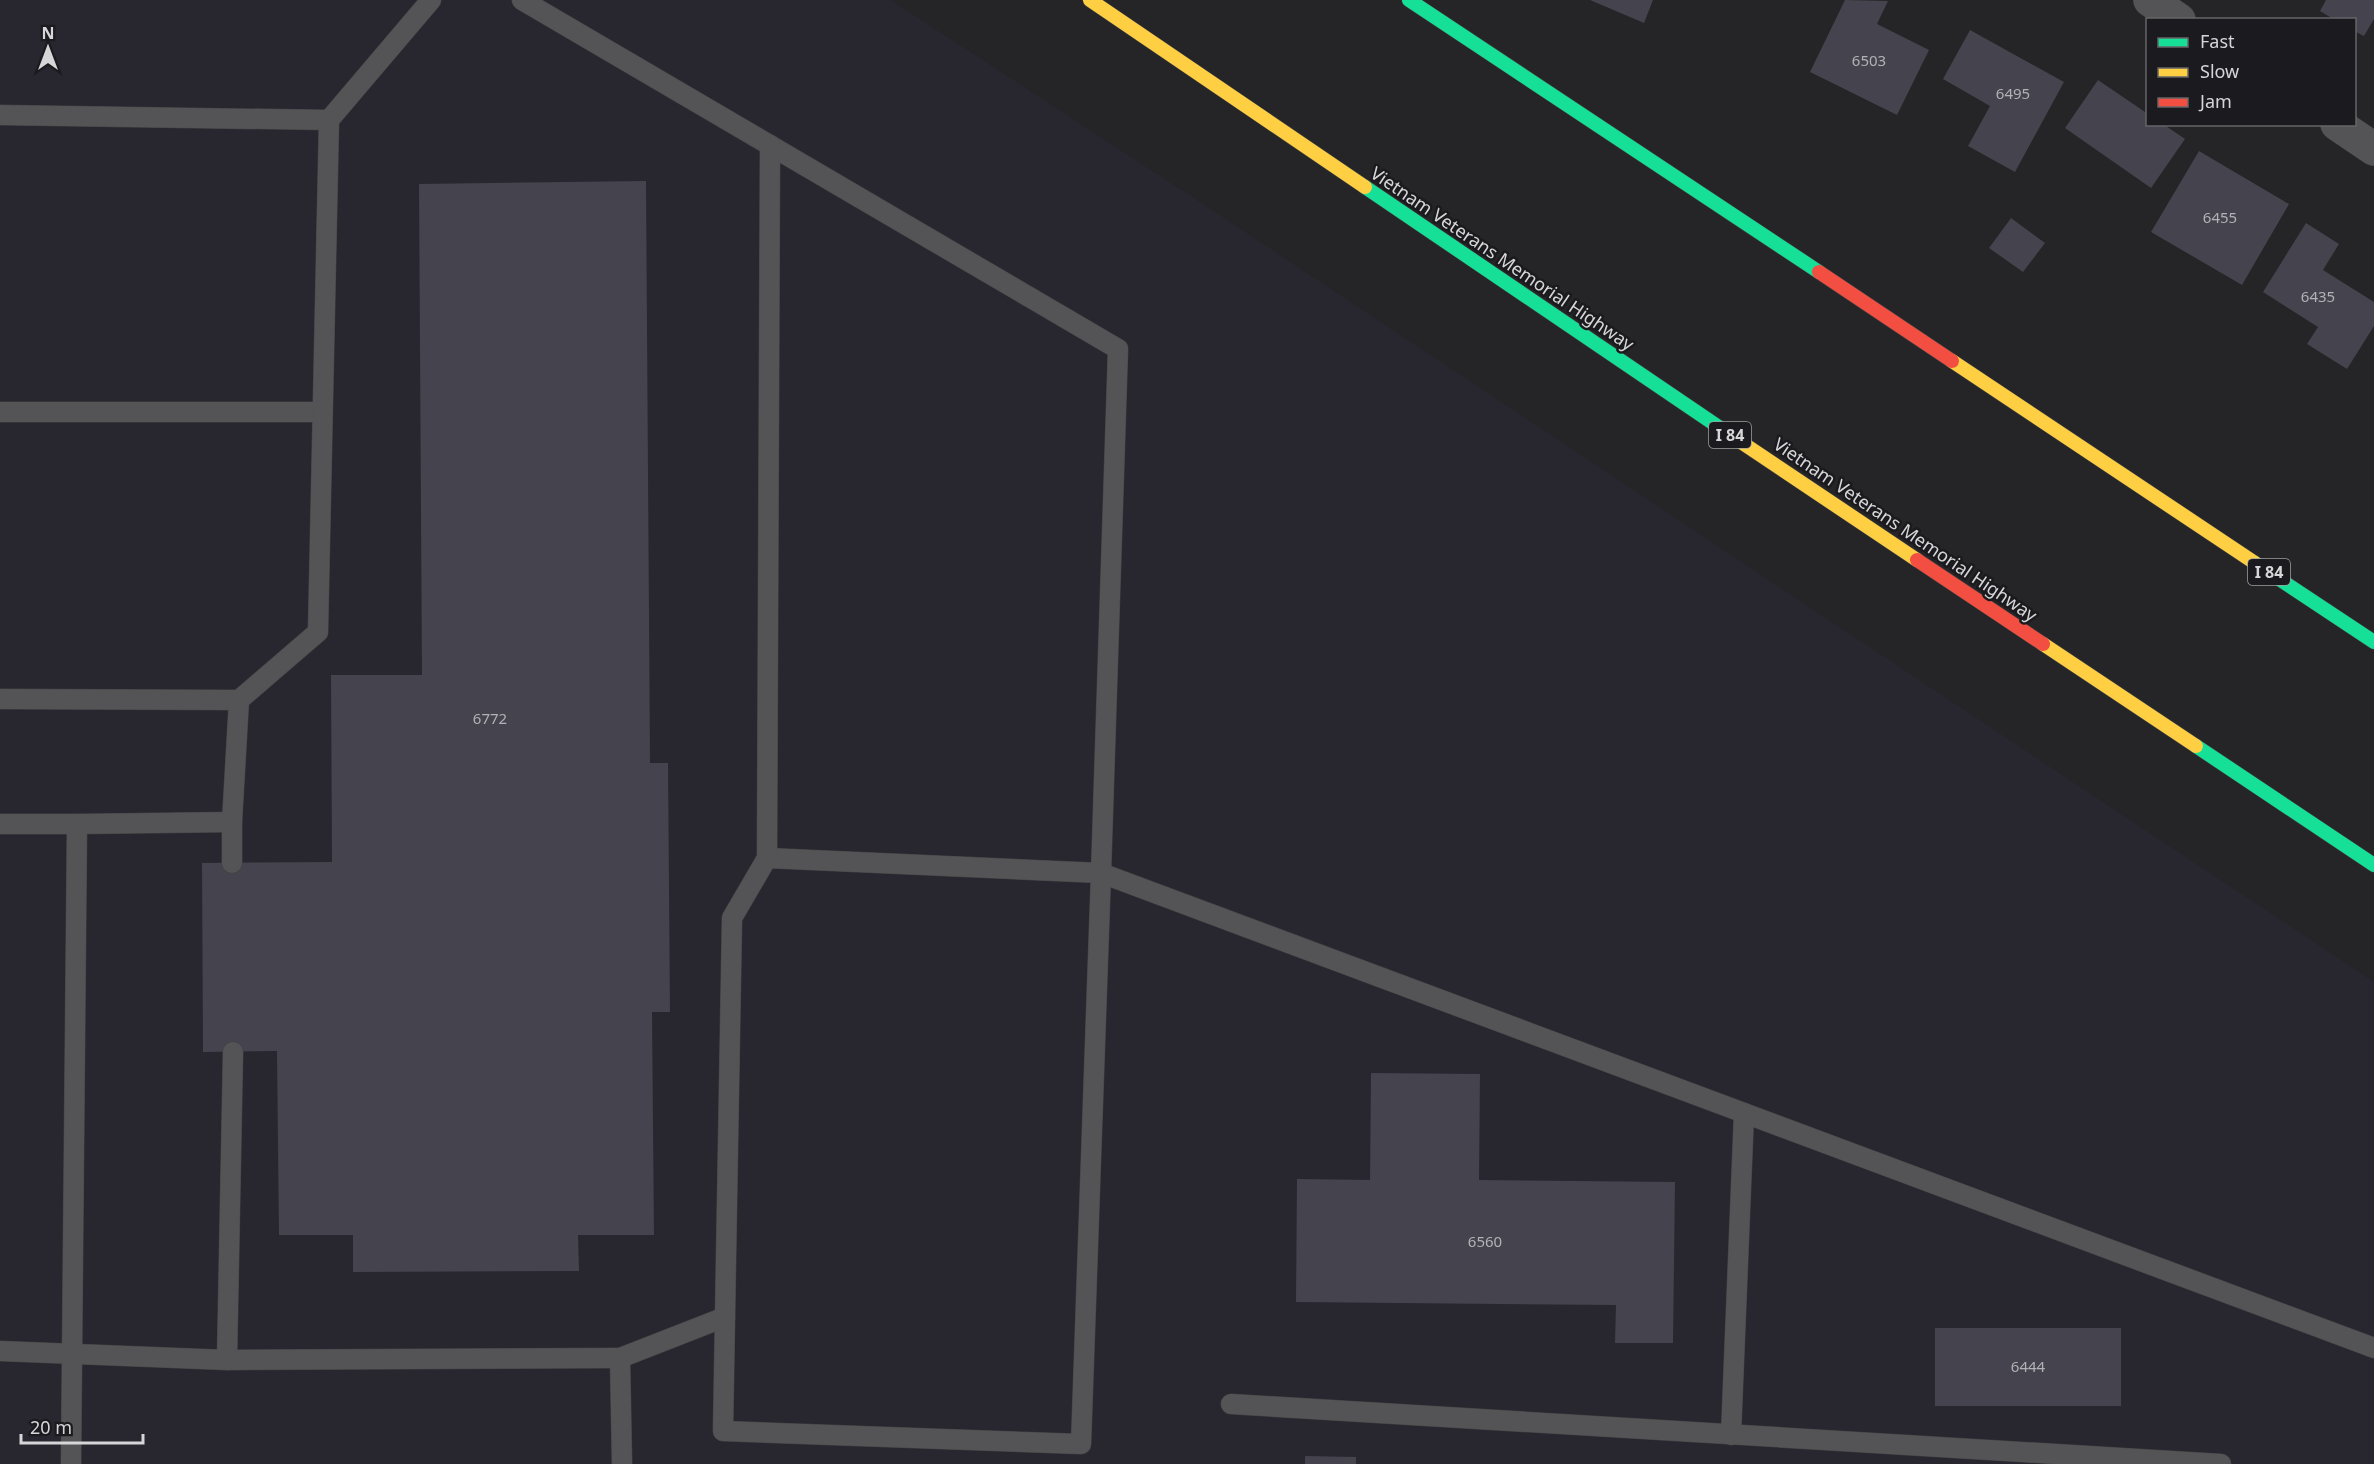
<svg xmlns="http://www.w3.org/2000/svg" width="2374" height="1464" font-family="'Noto Sans',sans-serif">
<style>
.built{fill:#282730}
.building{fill:#45434d}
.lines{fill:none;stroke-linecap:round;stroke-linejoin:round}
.lane-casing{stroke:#424243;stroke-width:21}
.street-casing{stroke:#424243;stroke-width:34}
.fast-casing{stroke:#424243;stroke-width:15}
.slow-casing{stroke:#424243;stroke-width:15}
.jam-casing{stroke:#424243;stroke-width:15}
.lane{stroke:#545355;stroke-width:20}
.street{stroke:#545355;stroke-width:33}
.fast{stroke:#16e098;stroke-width:14}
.slow{stroke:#ffcf43;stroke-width:14}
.jam{stroke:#f24e42;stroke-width:14}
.labels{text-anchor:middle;stroke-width:5;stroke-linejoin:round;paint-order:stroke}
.number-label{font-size:15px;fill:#b2b1b5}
.shield{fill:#1b1a1e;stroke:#9e9ea0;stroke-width:1.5}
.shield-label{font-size:16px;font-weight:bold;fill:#d6d6d8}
.street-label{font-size:18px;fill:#d6d6d8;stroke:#1b1a1e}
</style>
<rect width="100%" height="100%" fill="#252426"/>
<polygon class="built" points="0,0 891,0 1194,198 2374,982 2374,1464 0,1464"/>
<g class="building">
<polygon points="1590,0 1653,0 1644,23"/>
<polygon points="1845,0 1888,1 1877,24 1929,50 1897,115 1810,72"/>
<polygon points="2326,0 2374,0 2374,19 2364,36 2354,31 2354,20 2335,20 2320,11"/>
<polygon points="1970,30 2064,82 2015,172 1968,146 1990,106 1943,79"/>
<polygon points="2098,80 2148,114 2148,124 2163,124 2185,139 2151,188 2065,128"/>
<polygon points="2199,151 2289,204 2242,285 2151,232"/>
<polygon points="646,181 650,763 668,763 670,1012 652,1012 654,1235 578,1235 579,1271 353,1272 353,1235 279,1235 277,1051 203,1052 202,863 332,862 331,675 422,675 419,184"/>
<polygon points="2011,218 2045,243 2023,272 1989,248"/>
<polygon points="2306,223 2339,244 2323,270 2374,302 2374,326 2347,369 2307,344 2318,327 2263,292"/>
<polygon points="1371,1073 1480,1074 1479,1180 1675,1182 1673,1343 1615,1343 1616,1305 1296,1302 1297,1179 1370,1180"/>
<rect x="1935" y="1328" width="186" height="78"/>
<polygon points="1305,1456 1356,1457 1356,1464 1305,1464"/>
</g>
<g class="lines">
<defs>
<g id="lane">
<polyline points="522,0 1118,349 1101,873 767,858"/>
<polyline points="0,115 329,120 431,0"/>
<polyline points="770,145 767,858 732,918 723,1431 1081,1444 1101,873 2374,1348"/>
<polyline points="0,412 322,412"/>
<polyline points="0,699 239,700 318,632 329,120"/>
<polyline points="0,824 77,824 71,1464"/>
<polyline points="77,824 232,822"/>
<polyline points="232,863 232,822 239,700"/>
<polyline points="0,1351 227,1360 620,1358"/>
<polyline points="227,1360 233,1052"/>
<polyline points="1231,1404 2221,1464"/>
<polyline points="1731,1435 1744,1113"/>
<polyline points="622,1464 620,1358 725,1317"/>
</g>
<g id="street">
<polyline points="2150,0 2179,20"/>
<polyline points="2337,124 2374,149"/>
</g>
<g id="fast">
<polyline points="1409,0 1819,272"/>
<polyline points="1365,187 1729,434"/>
<polyline points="2255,563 2374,642"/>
<polyline points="2196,746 2374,865"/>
</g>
<g id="slow">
<polyline points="1090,0 1365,187"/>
<polyline points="1952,361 2255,563"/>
<polyline points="1729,434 1917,560"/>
<polyline points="2043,644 2196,746"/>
</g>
<g id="jam">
<polyline points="1819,272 1952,361"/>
<polyline points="1917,560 2043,644"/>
</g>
</defs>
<use href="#lane" class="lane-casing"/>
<use href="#street" class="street-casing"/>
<use href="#fast" class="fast-casing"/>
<use href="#slow" class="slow-casing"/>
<use href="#jam" class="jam-casing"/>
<use href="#lane" class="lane"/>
<use href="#street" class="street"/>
<use href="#fast" class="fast"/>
<use href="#slow" class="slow"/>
<use href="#jam" class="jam"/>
</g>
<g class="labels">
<g class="number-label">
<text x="1869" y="66">6503</text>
<text x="2013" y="99">6495</text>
<text x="2220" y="223">6455</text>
<text x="2318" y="302">6435</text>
<text x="490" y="724">6772</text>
<text x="1485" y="1247">6560</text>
<text x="2028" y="1372">6444</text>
</g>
<g class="shield">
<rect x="1709" y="422" width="42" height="26" rx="4.5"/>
<rect x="2248" y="559" width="42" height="26" rx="4.5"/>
</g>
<g class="shield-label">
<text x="1730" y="441">I 84</text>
<text x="2269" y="578">I 84</text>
</g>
<g class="street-label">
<text transform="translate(1502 259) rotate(34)" y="6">Vietnam Veterans Memorial Highway</text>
<text transform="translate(1905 530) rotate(34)" y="6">Vietnam Veterans Memorial Highway</text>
</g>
</g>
<rect x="2146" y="18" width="210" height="108" fill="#1b1a1e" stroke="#666568" stroke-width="1.5"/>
<rect x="2158" y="38" width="30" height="9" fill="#16e098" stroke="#666568" stroke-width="1.5"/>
<text x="2200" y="48" font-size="18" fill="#d6d6d8">Fast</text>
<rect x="2158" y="68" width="30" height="9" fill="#ffcf43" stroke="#666568" stroke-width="1.5"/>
<text x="2200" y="78" font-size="18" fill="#d6d6d8">Slow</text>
<rect x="2158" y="98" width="30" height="9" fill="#f24e42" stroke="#666568" stroke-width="1.5"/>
<text x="2200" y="108" font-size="18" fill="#d6d6d8">Jam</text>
<g transform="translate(48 48)" stroke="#1b1a1e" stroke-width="4.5" paint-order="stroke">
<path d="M0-4.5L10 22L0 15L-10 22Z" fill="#d6d6d8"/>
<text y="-9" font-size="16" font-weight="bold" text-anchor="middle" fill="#d6d6d8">N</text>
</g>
<path d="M21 1434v9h122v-9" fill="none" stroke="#d6d6d8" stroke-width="3"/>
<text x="30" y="1434" font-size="18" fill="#d6d6d8" stroke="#1b1a1e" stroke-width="4.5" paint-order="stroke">20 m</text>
</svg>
